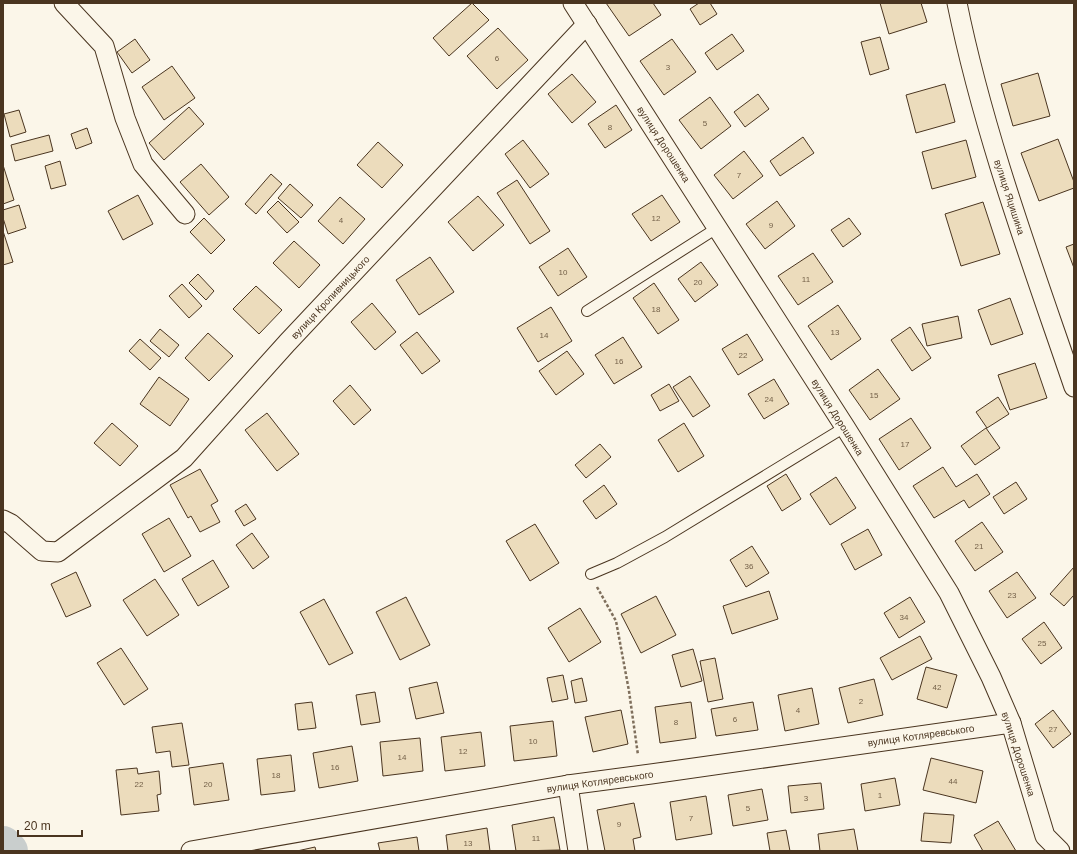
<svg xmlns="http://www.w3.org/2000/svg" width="1077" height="854" font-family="Arial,sans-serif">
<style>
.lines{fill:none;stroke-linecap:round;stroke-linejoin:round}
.river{stroke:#c9cecd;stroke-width:38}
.building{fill:#ecdcbc;stroke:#4a3520}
.service-casing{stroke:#4a3520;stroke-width:12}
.minor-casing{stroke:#4a3520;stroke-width:21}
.path{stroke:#7f6f5c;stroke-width:2.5;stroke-dasharray:3 2;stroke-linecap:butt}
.service{stroke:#fbf6e9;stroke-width:10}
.minor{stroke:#fbf6e9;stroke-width:19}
.labels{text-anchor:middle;stroke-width:3;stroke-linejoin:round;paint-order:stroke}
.number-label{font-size:8px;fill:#725f47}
.street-label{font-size:10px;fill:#4a3520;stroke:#fbf6e9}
</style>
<rect width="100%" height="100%" fill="#fbf6e9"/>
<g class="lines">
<polyline class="river" points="3,845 9,851"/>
</g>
<g class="building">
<polygon points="472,3 489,20 449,56 433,38"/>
<polygon points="606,3 653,3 661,15 629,36"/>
<polygon points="699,3 710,3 717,14 700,25 690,9"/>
<polygon points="880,3 921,3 927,22 889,34"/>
<polygon points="498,28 528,60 497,89 467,56"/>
<polygon points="732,34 744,51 717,70 705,53"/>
<polygon points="880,37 889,69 870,75 861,42"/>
<polygon points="135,39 150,60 132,73 117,52"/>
<polygon points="672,39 696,72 664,95 640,61"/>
<polygon points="172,66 195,98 164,120 142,87"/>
<polygon points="1038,73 1050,116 1013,126 1001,84"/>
<polygon points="572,74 596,102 572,123 548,94"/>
<polygon points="945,84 955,122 916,133 906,95"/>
<polygon points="758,94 769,109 745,127 734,112"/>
<polygon points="710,97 731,126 701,149 679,120"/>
<polygon points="616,105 632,130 605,148 588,124"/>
<polygon points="189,107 204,124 164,160 149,143"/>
<polygon points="19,110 26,132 10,137 4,114"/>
<polygon points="87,128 92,143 76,149 71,134"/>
<polygon points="49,135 53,151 15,161 11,145"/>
<polygon points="803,137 814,153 780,176 770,161"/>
<polygon points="1058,139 1074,182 1074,188 1039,201 1021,153"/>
<polygon points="523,140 549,174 530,188 505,154"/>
<polygon points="966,140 976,177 932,189 922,152"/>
<polygon points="378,142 403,165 382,188 357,165"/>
<polygon points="744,151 763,176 733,199 714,175"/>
<polygon points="60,161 66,185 51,189 45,166"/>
<polygon points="201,164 229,197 209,215 180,182"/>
<polygon points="3,165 14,200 3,204"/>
<polygon points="271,174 282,184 256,214 245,204"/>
<polygon points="517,180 550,231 530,244 497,193"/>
<polygon points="290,184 313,205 301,218 278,198"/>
<polygon points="138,195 153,224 123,240 108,211"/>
<polygon points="662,195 680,222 651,241 632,214"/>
<polygon points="478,196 504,225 473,251 448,222"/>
<polygon points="340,197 365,219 343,244 318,221"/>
<polygon points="278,201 299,222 287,233 267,212"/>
<polygon points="777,201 795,226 765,249 746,224"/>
<polygon points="983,202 1000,254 961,266 945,214"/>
<polygon points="19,205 26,228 8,234 3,218 3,210"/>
<polygon points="204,218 225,240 211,254 190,232"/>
<polygon points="849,218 861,234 843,247 831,230"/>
<polygon points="3,231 13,262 3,265"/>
<polygon points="294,241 320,265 299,288 273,263"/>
<polygon points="1074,244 1074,268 1066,247"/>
<polygon points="568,248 587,277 558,296 539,267"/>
<polygon points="813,253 833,282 798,305 778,276"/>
<polygon points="430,257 454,292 419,315 396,280"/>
<polygon points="701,262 718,285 695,302 678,279"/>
<polygon points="198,274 214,291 206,300 189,283"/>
<polygon points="654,283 679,320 658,334 633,298"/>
<polygon points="182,284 202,306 189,318 169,296"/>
<polygon points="256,286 282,310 259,334 233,309"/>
<polygon points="1010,298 1023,334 991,345 978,310"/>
<polygon points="372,303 396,332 375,350 351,322"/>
<polygon points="838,305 861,339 831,360 808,326"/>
<polygon points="551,307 572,341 538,362 517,328"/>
<polygon points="958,316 962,338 927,346 922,324"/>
<polygon points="910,327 931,358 912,371 891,340"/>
<polygon points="160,329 179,345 169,357 150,341"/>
<polygon points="417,332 440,361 422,374 400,345"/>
<polygon points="208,333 233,356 209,381 185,358"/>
<polygon points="747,334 763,360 738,375 722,349"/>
<polygon points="623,337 642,367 614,384 595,355"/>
<polygon points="140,339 161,358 150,370 129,351"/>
<polygon points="567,351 584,374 556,395 539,371"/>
<polygon points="1035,363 1047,398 1010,410 998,375"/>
<polygon points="878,369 900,399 870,420 849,390"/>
<polygon points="690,376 710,406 693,417 673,387"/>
<polygon points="159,377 189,399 170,426 140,404"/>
<polygon points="774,379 789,404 764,419 748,394"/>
<polygon points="669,384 679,401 660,411 651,395"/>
<polygon points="350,385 371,410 354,425 333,401"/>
<polygon points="998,397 1009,414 987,428 976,412"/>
<polygon points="267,413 299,454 277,471 245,430"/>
<polygon points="911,418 931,448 899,470 879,439"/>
<polygon points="112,423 138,446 120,466 94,443"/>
<polygon points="684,423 704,456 678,472 658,440"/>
<polygon points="986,428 1000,448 975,465 961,446"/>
<polygon points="600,444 611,457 586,478 575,465"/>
<polygon points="943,467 956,487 977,474 990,494 969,508 964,500 934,518 913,486"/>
<polygon points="200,469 218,501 211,505 220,522 200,532 191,516 188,518 170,485"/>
<polygon points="786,474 801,499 782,511 767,486"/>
<polygon points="836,477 856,508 830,525 810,494"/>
<polygon points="1016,482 1027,499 1004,514 993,497"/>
<polygon points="604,485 617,504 596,519 583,501"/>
<polygon points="246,504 256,519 244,526 235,511"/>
<polygon points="169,518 191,556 164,572 142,534"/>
<polygon points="982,522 1003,552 975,571 955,541"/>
<polygon points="535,524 559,563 530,581 506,541"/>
<polygon points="868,529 882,555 855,570 841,544"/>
<polygon points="252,533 269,557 253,569 236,545"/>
<polygon points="752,546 769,573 746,587 730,560"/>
<polygon points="213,560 229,587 198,606 182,579"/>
<polygon points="1074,567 1074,595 1064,606 1050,594"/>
<polygon points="76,572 91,606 66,617 51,584"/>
<polygon points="1017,572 1036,598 1007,618 989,591"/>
<polygon points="155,579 179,615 147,636 123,600"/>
<polygon points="769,591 778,619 732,634 723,606"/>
<polygon points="656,596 676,635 641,653 621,614"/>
<polygon points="406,597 430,645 400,660 376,612"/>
<polygon points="910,597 925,622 899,638 884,613"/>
<polygon points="324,599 353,653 329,665 300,612"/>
<polygon points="580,608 601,642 569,662 548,628"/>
<polygon points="1044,622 1062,648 1041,664 1022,639"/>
<polygon points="920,636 932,659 892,680 880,658"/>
<polygon points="121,648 148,689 124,705 97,663"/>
<polygon points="693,649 702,681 681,687 672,655"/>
<polygon points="715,658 723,699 708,702 700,661"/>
<polygon points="926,667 957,675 947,708 917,699"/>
<polygon points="563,675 568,699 552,702 547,678"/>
<polygon points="582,678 587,701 575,703 571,681"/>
<polygon points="874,679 883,715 848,723 839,688"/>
<polygon points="437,682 444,713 416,719 409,688"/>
<polygon points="812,688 819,724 785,731 778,695"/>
<polygon points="375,692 380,722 361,725 356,695"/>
<polygon points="312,702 316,728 298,730 295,704"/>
<polygon points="691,702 696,738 660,743 655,707"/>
<polygon points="753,702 758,730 716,736 711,709"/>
<polygon points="621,710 628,744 593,752 585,717"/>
<polygon points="1053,710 1071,734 1053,748 1035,724"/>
<polygon points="553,721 557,756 514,761 510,726"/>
<polygon points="182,723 189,765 172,767 170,751 156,753 152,727"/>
<polygon points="481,732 485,766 445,771 441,737"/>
<polygon points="420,738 423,771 383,776 380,742"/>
<polygon points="352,746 358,781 319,788 313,753"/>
<polygon points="291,755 295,791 261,795 257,759"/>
<polygon points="931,758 983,771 976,803 923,790"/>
<polygon points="223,763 229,800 194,805 189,768"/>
<polygon points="137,768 138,774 159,771 161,794 157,795 159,811 121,815 116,770"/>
<polygon points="895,778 900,805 865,811 861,784"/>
<polygon points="821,783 824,809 791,813 788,786"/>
<polygon points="762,789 768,820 733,826 728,795"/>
<polygon points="706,796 712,834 676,840 670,802"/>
<polygon points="634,803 641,837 633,839 635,851 605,851 597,810"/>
<polygon points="924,813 954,815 951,843 921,841"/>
<polygon points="554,817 560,850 516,851 512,825"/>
<polygon points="998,821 1016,851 983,851 974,835"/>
<polygon points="487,828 490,851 448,851 446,835"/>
<polygon points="854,829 858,851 820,851 818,834"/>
<polygon points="786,830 790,851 770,851 767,833"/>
<polygon points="417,837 419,851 380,851 378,843"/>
<polygon points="315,847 316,851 297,851"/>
</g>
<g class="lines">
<defs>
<g id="service">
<polyline points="587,311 717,228"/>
<polyline points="591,574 617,563 665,537 845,427"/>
</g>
<g id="minor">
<polyline points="64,3 104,46 125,118 143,164 185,214"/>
<polyline points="573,3 845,427 949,593 991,677 1011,723 1045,836 1060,851"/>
<path d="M 957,3 C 984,135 1031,261 1074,387"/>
<polyline points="3,520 11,524 42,551 58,552 184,458 287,343 587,24"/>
<polyline points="568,785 578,851"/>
<polyline points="191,851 568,785 651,774 1011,723"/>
</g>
</defs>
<use href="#service" class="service-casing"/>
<use href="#minor" class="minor-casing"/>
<polyline class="path" points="597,587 616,621 629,691 638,755"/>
<use href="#service" class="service"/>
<use href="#minor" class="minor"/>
</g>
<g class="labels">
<g class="number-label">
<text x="497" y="61">6</text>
<text x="668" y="70">3</text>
<text x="705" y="126">5</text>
<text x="610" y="130">8</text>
<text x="739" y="178">7</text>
<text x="656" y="221">12</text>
<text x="341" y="223">4</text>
<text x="771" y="228">9</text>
<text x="563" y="275">10</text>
<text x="806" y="282">11</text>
<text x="698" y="285">20</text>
<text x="656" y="312">18</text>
<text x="835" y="335">13</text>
<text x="544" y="338">14</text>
<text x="743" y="358">22</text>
<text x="619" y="364">16</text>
<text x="874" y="398">15</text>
<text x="769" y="402">24</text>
<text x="905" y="447">17</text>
<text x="979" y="549">21</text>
<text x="749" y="569">36</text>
<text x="1012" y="598">23</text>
<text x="904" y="620">34</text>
<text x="1042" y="646">25</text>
<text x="937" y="690">42</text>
<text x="861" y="704">2</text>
<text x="798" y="713">4</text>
<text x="735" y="722">6</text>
<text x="676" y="725">8</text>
<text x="1053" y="732">27</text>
<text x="533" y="744">10</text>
<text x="463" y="754">12</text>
<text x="402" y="760">14</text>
<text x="335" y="770">16</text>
<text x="276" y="778">18</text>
<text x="953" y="784">44</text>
<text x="139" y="787">22</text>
<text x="208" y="787">20</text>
<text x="880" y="798">1</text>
<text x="806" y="801">3</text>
<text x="748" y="811">5</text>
<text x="691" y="821">7</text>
<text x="619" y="827">9</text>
<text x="536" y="841">11</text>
<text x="468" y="846">13</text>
</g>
<g class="street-label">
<text transform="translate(664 144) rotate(57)" y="4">вулиця Дорошенка</text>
<text transform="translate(1010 197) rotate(72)" y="4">вулиця Яцишина</text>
<text transform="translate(330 297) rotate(-47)" y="4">вулиця Кропивницького</text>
<text transform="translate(838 417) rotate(58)" y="4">вулиця Дорошенка</text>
<text transform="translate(921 735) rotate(-8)" y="4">вулиця Котляревського</text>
<text transform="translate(1019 754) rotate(72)" y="4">вулиця Дорошенка</text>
<text transform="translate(600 781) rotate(-8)" y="4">вулиця Котляревського</text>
</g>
</g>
<rect width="1077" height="854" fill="none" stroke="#4a3520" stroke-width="8"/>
<path d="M18 830v6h64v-6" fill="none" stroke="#4a3520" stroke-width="2"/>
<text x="24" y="830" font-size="12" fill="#4a3520" stroke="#fbf6e9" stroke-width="3" paint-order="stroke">20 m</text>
</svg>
